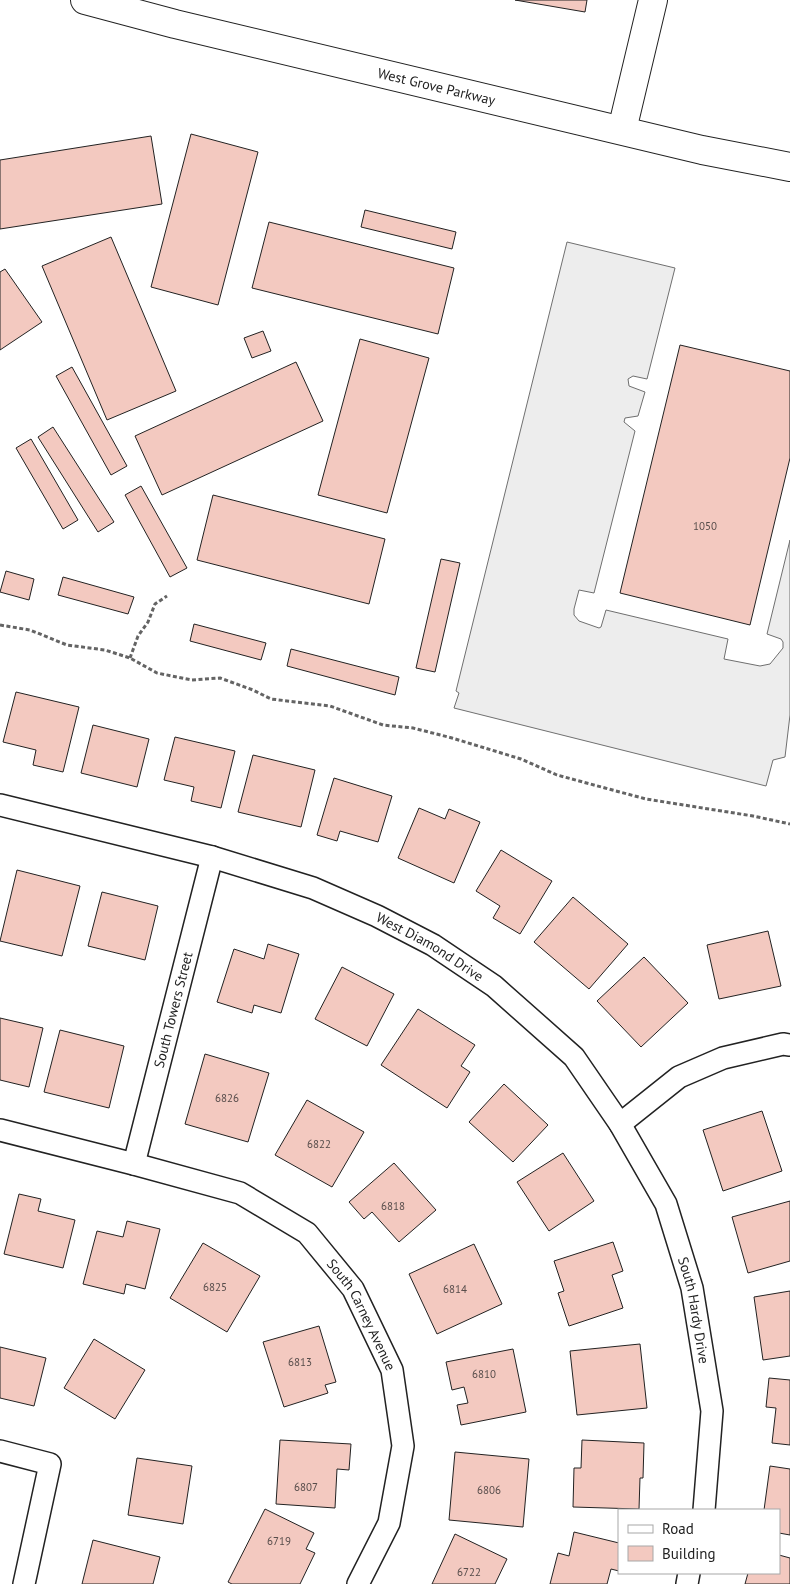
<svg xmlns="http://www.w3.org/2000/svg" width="790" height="1584" font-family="'PT Sans',sans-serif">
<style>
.parking{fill:#ededed;stroke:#6f6f6f}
.building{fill:#f3c9c0;stroke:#222}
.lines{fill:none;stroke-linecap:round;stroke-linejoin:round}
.street-casing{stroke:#222;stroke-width:24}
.secondary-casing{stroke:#222;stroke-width:30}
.path{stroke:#646464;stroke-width:3;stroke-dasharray:4 2.5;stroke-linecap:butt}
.street{stroke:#fff;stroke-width:21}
.secondary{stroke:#fff;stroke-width:28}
.labels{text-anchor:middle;stroke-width:4;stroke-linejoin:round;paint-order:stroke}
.number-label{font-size:11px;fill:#564c4a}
.street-label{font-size:14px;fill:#222;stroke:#fff}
</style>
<rect width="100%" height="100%" fill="#fff"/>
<polygon class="parking" points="567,242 675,268 647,379 633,376 628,379 629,386 645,392 638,416 625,418 624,422 635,431 594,593 579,590 574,609 574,615 579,621 599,628 601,627 606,610 728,639 724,659 760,666 770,664 783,648 783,642 781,639 767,634 790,540 790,715 785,757 773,760 766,786 454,708 459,693 456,691"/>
<g class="building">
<polygon points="515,0 587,0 585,12"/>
<polygon points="191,134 258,152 218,305 151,287"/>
<polygon points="151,136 162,204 0,229 0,160"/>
<polygon points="365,210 456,232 452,249 361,227"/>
<polygon points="269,222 454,268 438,334 252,288"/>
<polygon points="111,237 176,391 107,420 42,266"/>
<polygon points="5,269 42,322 0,350 0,272"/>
<polygon points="263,331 271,351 252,358 244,338"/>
<polygon points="360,339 429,358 387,513 318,495"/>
<polygon points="680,345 790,371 790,458 750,625 620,593"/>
<polygon points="296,362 323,421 162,495 135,436"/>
<polygon points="72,367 127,466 111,475 56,376"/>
<polygon points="53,427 114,522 98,532 38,437"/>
<polygon points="31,439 78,520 63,529 16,448"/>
<polygon points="141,486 187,568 170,577 125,495"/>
<polygon points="213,495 385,539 369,604 197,560"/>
<polygon points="441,559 460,563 435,672 416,668"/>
<polygon points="6,571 34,579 29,600 0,592"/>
<polygon points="63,577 134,597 128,614 58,595"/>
<polygon points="194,624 266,643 261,660 190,641"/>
<polygon points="291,649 399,677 395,695 287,666"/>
<polygon points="16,692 79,707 63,772 33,765 36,750 3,742"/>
<polygon points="93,725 149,739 137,787 81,773"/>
<polygon points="175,737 235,751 221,808 191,801 194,787 164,780"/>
<polygon points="253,755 315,770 301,827 238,812"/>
<polygon points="334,778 392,796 378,842 340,831 337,841 317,835"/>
<polygon points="419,808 445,819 449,809 480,822 454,883 398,858"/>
<polygon points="501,850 552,881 520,934 493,918 500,906 476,891"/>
<polygon points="17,870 80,886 62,956 0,941"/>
<polygon points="102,892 158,906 145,960 88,946"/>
<polygon points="573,897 628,944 589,989 534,942"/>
<polygon points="768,931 781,986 719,999 707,945"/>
<polygon points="268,944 299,954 281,1013 254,1005 252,1013 217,1002 234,949 264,959"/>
<polygon points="644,957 688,1003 641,1047 597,1001"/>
<polygon points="342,967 394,994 367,1046 315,1019"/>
<polygon points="418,1009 475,1045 461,1066 470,1072 447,1108 381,1065"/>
<polygon points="0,1018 43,1028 29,1087 0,1080"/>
<polygon points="60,1030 124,1046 109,1108 44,1092"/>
<polygon points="205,1054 269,1073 248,1142 185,1124"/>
<polygon points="504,1084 548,1125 513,1162 469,1122"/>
<polygon points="307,1100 364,1132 332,1187 275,1155"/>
<polygon points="762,1111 782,1171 723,1191 703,1130"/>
<polygon points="563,1153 594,1201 549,1231 517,1182"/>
<polygon points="394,1163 436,1210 399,1242 372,1212 364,1219 349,1202"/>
<polygon points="19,1194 41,1199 38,1211 75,1220 63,1268 4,1254"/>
<polygon points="790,1201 790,1261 748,1273 732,1217"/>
<polygon points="127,1221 160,1229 145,1289 126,1284 124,1294 83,1284 97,1231 123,1237"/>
<polygon points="613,1242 623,1271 612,1275 623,1308 569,1326 558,1293 564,1291 554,1261"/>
<polygon points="203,1243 260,1276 227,1332 170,1298"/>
<polygon points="474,1244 502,1304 437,1334 409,1274"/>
<polygon points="790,1291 790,1356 763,1360 754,1297"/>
<polygon points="319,1326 336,1382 325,1385 328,1393 284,1407 263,1342"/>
<polygon points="94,1339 145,1370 115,1419 64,1388"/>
<polygon points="640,1344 647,1408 577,1415 570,1351"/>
<polygon points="0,1347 46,1358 34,1406 0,1398"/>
<polygon points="513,1349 526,1412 461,1425 457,1405 468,1403 464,1387 452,1390 446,1362"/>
<polygon points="769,1378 790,1380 790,1445 772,1443 776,1408 766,1407"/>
<polygon points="280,1440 351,1444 349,1470 337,1469 335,1508 276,1504"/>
<polygon points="582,1440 644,1443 643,1478 640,1478 639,1509 573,1507 574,1468 581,1468"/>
<polygon points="455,1452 529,1459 523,1527 449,1520"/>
<polygon points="137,1458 192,1466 183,1524 128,1515"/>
<polygon points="770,1466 790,1469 790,1535 779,1533 779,1510 764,1510"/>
<polygon points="265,1509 314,1533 306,1549 315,1553 300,1584 232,1584 228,1582"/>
<polygon points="574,1532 619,1543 619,1571 611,1569 607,1584 550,1584 558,1553 569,1556"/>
<polygon points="455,1534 507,1559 495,1584 432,1584"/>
<polygon points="93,1540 160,1557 153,1584 82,1584"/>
<polygon points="779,1555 790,1558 790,1584 745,1584 748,1573 779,1573"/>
</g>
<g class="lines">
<defs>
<g id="street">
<path id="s1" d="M 0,805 L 212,857 L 313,888 L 377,916 L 433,945 L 494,986 L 574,1057 L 620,1124 L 666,1204 L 692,1288 L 712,1411 L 704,1510"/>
<polyline points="620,1124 679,1077 723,1058 783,1044 790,1045"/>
<path id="s2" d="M 0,1130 L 134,1164 L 240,1193 L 307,1233 L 353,1289 L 392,1370 L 403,1446 L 389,1523 L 358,1584"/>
<path id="s3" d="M 134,1164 L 212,857"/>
<polyline points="0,1451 50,1464 24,1584"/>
<polyline points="687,1584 689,1573"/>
</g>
<g id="secondary">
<path id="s4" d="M 85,0 L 175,24 L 702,150 L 790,167"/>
<polyline points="622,130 653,0"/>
</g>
</defs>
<use href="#street" class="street-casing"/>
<use href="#secondary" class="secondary-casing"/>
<g class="path">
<polyline points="0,625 30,630 67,645 105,650 130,658 157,673 192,680 220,678 253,690 271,699 330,706 383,725 413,728 452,738 521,759 557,775 605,788 646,799 753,816 790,824"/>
<polyline points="130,658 138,636 148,622 155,604 167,596"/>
</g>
<use href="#street" class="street"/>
<use href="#secondary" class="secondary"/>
</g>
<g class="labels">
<g class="number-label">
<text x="705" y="530">1050</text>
<text x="227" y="1102">6826</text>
<text x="319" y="1148">6822</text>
<text x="393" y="1210">6818</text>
<text x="215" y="1291">6825</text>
<text x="455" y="1293">6814</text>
<text x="300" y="1366">6813</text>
<text x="484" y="1378">6810</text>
<text x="306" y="1491">6807</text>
<text x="489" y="1494">6806</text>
<text x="279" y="1545">6719</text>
<text x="469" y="1576">6722</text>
</g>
<g class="street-label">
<text dy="5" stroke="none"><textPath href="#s4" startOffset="362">West Grove Parkway</textPath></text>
<text dy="5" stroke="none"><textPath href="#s1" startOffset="455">West Diamond Drive</textPath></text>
<text dy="5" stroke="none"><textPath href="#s3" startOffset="159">South Towers Street</textPath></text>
<text dy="5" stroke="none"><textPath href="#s1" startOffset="921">South Hardy Drive</textPath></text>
<text dy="5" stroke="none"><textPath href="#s2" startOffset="425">South Carney Avenue</textPath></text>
</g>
</g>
<rect x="618" y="1509" width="162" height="65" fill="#ffffff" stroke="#a7a7a7"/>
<rect x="628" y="1525" width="25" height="8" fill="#ffffff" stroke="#a7a7a7"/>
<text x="662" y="1534" font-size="15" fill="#222222">Road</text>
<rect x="628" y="1546" width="25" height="15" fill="#f3c9c0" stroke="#a7a7a7"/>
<text x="662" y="1559" font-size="15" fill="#222222">Building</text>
</svg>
